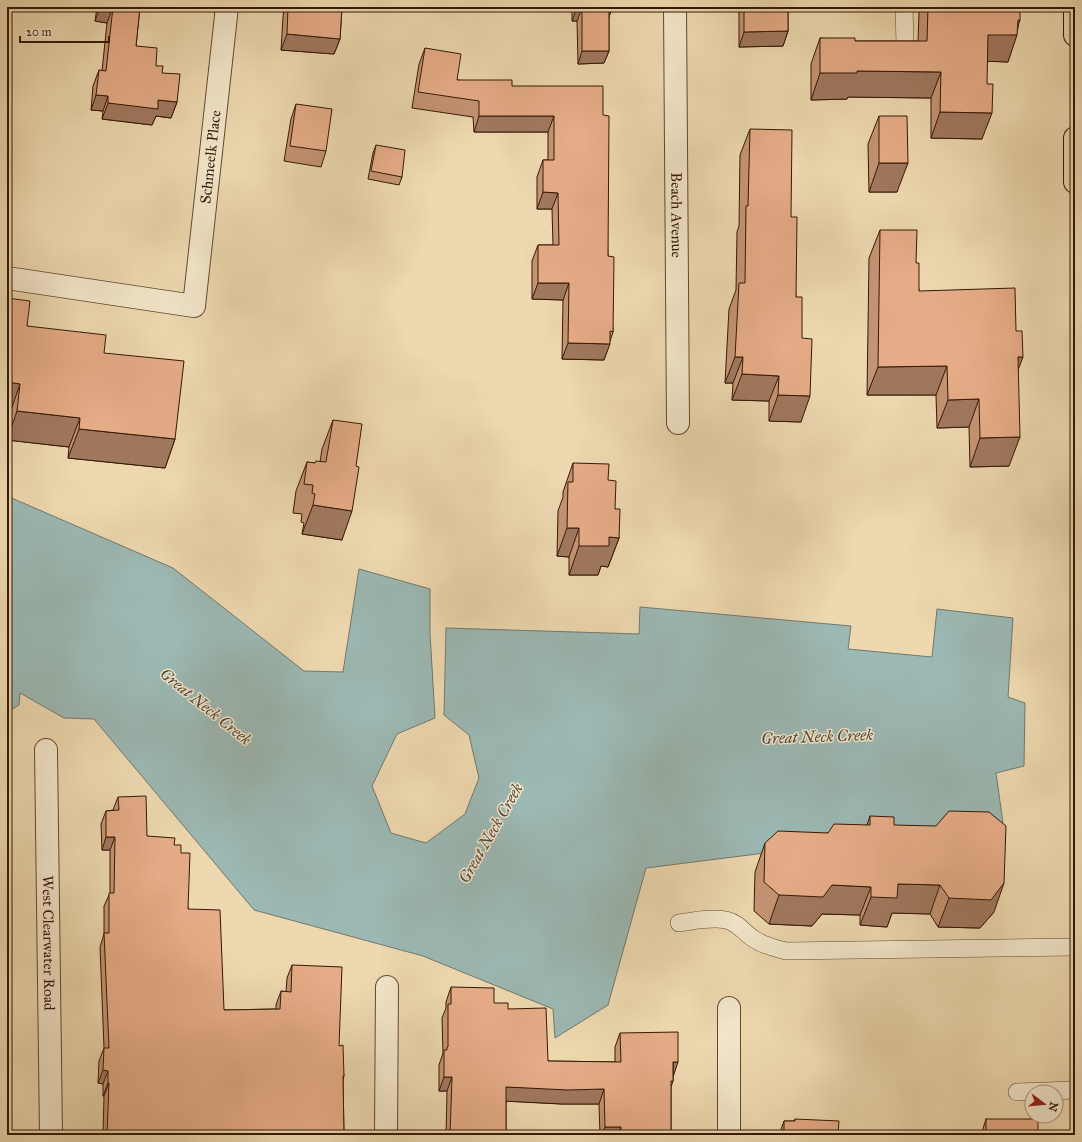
<svg xmlns="http://www.w3.org/2000/svg" width="1082" height="1142" font-family="'IM FELL Great Primer',serif">
<style>
.water{fill:#9bb8b3;stroke:#72786e}
.lines{fill:none;stroke-linecap:round;stroke-linejoin:round}
.service-casing{stroke:#624830;stroke-width:18}
.minor-casing{stroke:#624830;stroke-width:24}
.primary-casing{stroke:#341806;stroke-width:24}
.service{stroke:#f3e6cb;stroke-width:17}
.minor{stroke:#f3e6cb;stroke-width:22}
.primary{stroke:#edd8af;stroke-width:22}
.wall{fill:#c59474;stroke:#341806}
.shaded-wall{fill:#a0785e;stroke:#341806}
.building{fill:#e5ac87;stroke:#341806}
.labels{text-anchor:middle;stroke-width:3;stroke-linejoin:round;paint-order:stroke}
.street-label{font-size:15px;fill:#341806;stroke:#f3e6cb}
.water-label{font-size:16px;font-style:italic;fill:#53483a;stroke:#f3e6cb}
</style>
<rect width="100%" height="100%" fill="#edd8af"/>
<filter id="stains"><feTurbulence type="fractalNoise" baseFrequency=".005" numOctaves="4"/><feColorMatrix values="0 0 0 0 .2 0 0 0 0 .09 0 0 0 0 .02 0 0 0 .5 -.17"/></filter>
<radialGradient id="worn" r=".72"><stop offset=".6" stop-color="#630" stop-opacity="0"/><stop offset="1" stop-color="#630" stop-opacity=".3"/></radialGradient>
<polygon class="water" points="7,496 173,568 304,671 343,672 359,569 430,589 430,633 435,718 397,734 372,786 391,833 426,843 465,814 479,778 469,735 444,715 446,628 639,634 640,607 851,626 848,649 932,657 937,609 1013,618 1008,697 1025,703 1024,766 996,773 1003,823 646,868 608,1005 555,1038 553,1009 423,956 254,910 94,719 64,718 20,693 19,705 7,712"/>
<g class="lines">
<defs>
<g id="service">
<polyline points="904,7 905,45"/>
<path d="M 679,923 C 694,921 711,917 726,920 C 739,923 744,933 754,939 C 764,946 775,948 786,951 L 1075,947"/>
<polyline points="1017,1092 1075,1090"/>
</g>
<g id="minor">
<path id="s1" d="M 675,7 L 678,423"/>
<path id="s2" d="M 7,278 L 194,306 L 227,7"/>
<path id="s3" d="M 46,750 L 51,1135"/>
<polyline points="386,1135 387,987"/>
<polyline points="729,1135 729,1008"/>
</g>
<g id="primary">
<polyline points="1075,7 1075,35"/>
<polyline points="1075,138 1075,182"/>
</g>
</defs>
<use href="#service" class="service-casing"/>
<use href="#minor" class="minor-casing"/>
<use href="#primary" class="primary-casing"/>
<use href="#service" class="service"/>
<use href="#minor" class="minor"/>
<use href="#primary" class="primary"/>
</g>
<g class="wall">
<polygon points="97,7 140,7 136,46 162,73 177,102 171,118 156,116 152,125 102,119 103,111 91,110 93,86 99,70 102,71 107,23 95,21"/>
<polygon points="284,7 342,7 340,39 334,54 281,50 283,17"/>
<polygon points="572,7 612,7 609,17 609,51 604,63 578,64 577,21 572,21"/>
<polygon points="739,7 788,7 788,31 783,46 739,47"/>
<polygon points="921,7 1020,7 1018,28 1008,62 987,61 982,139 931,138 931,98 848,97 847,99 811,100 811,64 820,38 855,41 918,41 919,13"/>
<polygon points="425,48 457,80 512,86 603,115 608,256 613,332 604,360 562,359 563,300 532,299 532,261 538,245 553,245 552,209 537,209 537,177 543,160 548,160 548,132 474,132 473,117 412,108 419,64"/>
<polygon points="296,104 326,151 321,167 284,161 291,119"/>
<polygon points="879,116 897,192 869,192 868,144"/>
<polygon points="750,129 791,217 796,297 801,422 769,421 769,401 732,400 733,383 725,383 729,309 736,290 737,232 739,226 740,155"/>
<polygon points="376,145 402,177 399,185 368,179 373,153"/>
<polygon points="880,230 916,263 919,291 1016,331 1018,370 1009,466 970,467 969,427 937,428 936,395 867,395 869,258"/>
<polygon points="7,298 27,326 104,353 175,439 165,468 68,458 69,447 7,440 10,413 7,412"/>
<polygon points="333,420 342,540 302,534 304,523 301,522 302,514 293,513 296,491 307,462 315,463 320,462 322,449"/>
<polygon points="573,463 608,480 615,509 619,538 608,567 601,566 598,575 569,575 569,557 557,556 558,511 563,497 563,492"/>
<polygon points="118,797 147,836 174,845 181,853 188,909 224,1010 276,1009 276,1005 281,991 286,992 287,978 292,965 339,1046 344,1076 343,1080 344,1135 103,1135 104,1096 103,1096 103,1084 98,1083 99,1061 104,1048 100,947 104,934 104,906 110,893 110,850 102,850 101,824 106,811 113,810"/>
<polygon points="870,816 894,825 994,912 980,928 938,927 930,914 892,913 887,927 860,925 860,915 822,914 812,926 769,924 754,911 755,872 765,843 828,833 867,825"/>
<polygon points="451,987 508,1009 548,1061 615,1062 615,1047 620,1033 673,1077 673,1081 671,1087 671,1135 600,1135 599,1104 562,1104 506,1101 506,1135 446,1135 447,1091 439,1091 439,1065 443,1053 442,1018 446,1008 446,1002"/>
<polygon points="795,1119 838,1135 779,1135 784,1121 794,1121"/>
<polygon points="986,1119 1038,1135 981,1135"/>
</g>
<g class="shaded-wall">
<polygon points="100,7 113,7 107,23 95,21"/>
<polygon points="577,8 582,8 577,21 572,21"/>
<polygon points="609,8 612,8 608,20"/>
<polygon points="1018,20 1020,20 1015,35 1017,35 1008,62 978,61 988,35"/>
<polygon points="788,31 783,46 739,47 744,32"/>
<polygon points="287,34 340,39 334,54 281,50"/>
<polygon points="582,51 609,51 604,63 578,64"/>
<polygon points="857,71 941,72 931,98 848,97 847,99 811,100 820,73"/>
<polygon points="96,95 108,96 103,111 91,110"/>
<polygon points="158,100 177,102 171,118 156,116 152,125 102,119 108,103"/>
<polygon points="940,112 992,113 982,139 931,138"/>
<polygon points="479,116 554,116 548,132 474,132"/>
<polygon points="879,163 908,163 897,192 869,192"/>
<polygon points="543,192 558,193 552,209 537,209"/>
<polygon points="538,283 569,283 563,300 532,299"/>
<polygon points="568,343 610,344 604,360 562,359"/>
<polygon points="735,357 743,357 733,383 725,383"/>
<polygon points="1018,357 1023,357 1012,386"/>
<polygon points="947,366 936,395 867,395 878,367"/>
<polygon points="742,374 779,376 769,401 732,400"/>
<polygon points="7,382 20,384 10,413 7,412"/>
<polygon points="778,395 810,396 801,422 769,421"/>
<polygon points="979,399 969,427 937,428 948,400"/>
<polygon points="17,411 80,418 69,447 7,440"/>
<polygon points="79,429 175,439 165,468 68,458"/>
<polygon points="1020,437 1009,466 970,467 980,438"/>
<polygon points="313,505 352,511 342,540 302,534"/>
<polygon points="567,528 579,528 569,557 557,556"/>
<polygon points="609,537 619,538 608,567 601,566 598,575 569,575 579,546"/>
<polygon points="106,837 115,837 110,850 102,850"/>
<polygon points="1004,883 994,912 980,928 938,927 949,898"/>
<polygon points="898,884 940,885 930,914 892,913 887,927 860,925 871,897"/>
<polygon points="832,885 871,887 860,915 822,914 812,926 769,924 779,895"/>
<polygon points="673,1062 678,1062 673,1077"/>
<polygon points="103,1070 108,1071 103,1084 98,1083"/>
<polygon points="444,1077 452,1077 447,1091 439,1091"/>
<polygon points="108,1083 109,1083 104,1096 103,1096"/>
<polygon points="506,1087 604,1089 599,1104 562,1104 501,1101"/>
<polygon points="605,1127 621,1127 618,1135 602,1135"/>
<rect x="621" y="1134" width="10" height="1"/>
</g>
<g class="building">
<polygon points="111,7 140,7 136,46 157,48 156,66 163,66 162,73 180,74 177,102 158,100 158,109 108,103 108,96 96,95 99,70 106,71 113,7"/>
<polygon points="288,7 342,7 340,39 287,34"/>
<polygon points="577,7 612,7 612,8 609,8 609,51 582,51 582,8 577,8"/>
<polygon points="744,7 788,7 788,31 744,32"/>
<polygon points="928,7 1020,7 1020,20 1018,20 1017,35 988,35 987,84 993,84 992,113 940,112 941,72 857,71 857,73 820,73 820,38 855,38 855,41 927,41"/>
<polygon points="425,48 461,54 457,80 512,80 512,86 603,86 603,115 609,116 608,256 614,257 613,332 610,331 610,344 568,343 569,283 538,283 538,245 559,245 558,193 543,192 543,160 554,160 554,116 479,116 479,101 418,92"/>
<polygon points="296,104 332,109 326,151 290,146"/>
<polygon points="879,116 907,116 908,163 879,163"/>
<polygon points="750,129 792,130 791,217 797,217 796,297 802,297 802,338 812,339 810,396 778,395 779,376 742,374 743,357 735,357 739,283 745,283 746,206 748,206"/>
<polygon points="376,145 405,150 402,177 371,171"/>
<polygon points="880,230 917,230 916,263 919,263 919,291 1015,288 1016,331 1022,331 1023,357 1018,357 1020,437 980,438 979,399 948,400 947,366 878,367"/>
<polygon points="7,298 30,301 27,326 106,335 104,353 184,361 175,439 79,429 80,418 17,411 20,384 7,382"/>
<polygon points="333,420 362,424 356,466 359,467 352,511 313,505 315,494 312,493 313,485 304,484 307,462 315,463 316,461 326,462"/>
<polygon points="573,463 609,464 608,480 616,481 615,509 620,509 619,538 609,537 609,546 579,546 579,528 567,528 568,482 573,482"/>
<polygon points="146,796 147,836 175,838 174,845 181,845 181,853 190,853 188,909 220,910 224,1010 280,1009 281,991 291,992 292,965 342,967 339,1046 343,1045 344,1076 343,1076 344,1135 107,1135 109,1083 108,1083 108,1071 103,1070 104,1048 109,1048 104,933 109,933 109,893 114,893 115,837 106,837 106,811 119,810 118,797"/>
<polygon points="949,811 989,812 1006,826 1004,883 991,900 949,898 940,885 898,884 897,898 871,897 871,887 832,885 823,897 779,895 764,882 765,843 778,831 828,833 834,824 870,825 870,816 894,817 894,825 936,826"/>
<polygon points="451,987 494,988 494,1003 508,1003 508,1009 546,1008 548,1061 621,1062 620,1033 678,1032 678,1062 673,1062 673,1081 671,1081 671,1135 631,1135 631,1134 621,1134 621,1127 605,1127 604,1089 568,1090 506,1087 506,1135 450,1135 452,1077 444,1077 444,1050 447,1050 447,1047 448,1047 448,1004 451,1004"/>
<polygon points="795,1119 839,1121 838,1135 784,1135 784,1121 795,1121"/>
<rect x="986" y="1119" width="52" height="16"/>
</g>
<g class="labels">
<g class="street-label">
<text dy="5" stroke="none"><textPath href="#s2" startOffset="339">Schmeelk Place</textPath></text>
<text dy="5" stroke="none"><textPath href="#s1" startOffset="208">Beach Avenue</textPath></text>
<text dy="5" stroke="none"><textPath href="#s3" startOffset="193">West Clearwater Road</textPath></text>
</g>
<g class="water-label">
<text transform="translate(206 706) rotate(39)" y="6">Great Neck Creek</text>
<text transform="translate(817 736) rotate(-2)" y="6">Great Neck Creek</text>
<text transform="translate(490 833) rotate(-60)" y="6">Great Neck Creek</text>
</g>
</g>
<rect width="1082" height="1142" fill="none" stroke="#edd8af" stroke-width="24"/>
<rect x="8" y="8" width="1066" height="1126" fill="none" stroke="#341806" stroke-width="2"/>
<rect x="12" y="12" width="1058" height="1118" fill="none" stroke="#341806"/>
<g transform="translate(1044 1104) rotate(106)"><circle r="19" fill="#f3e6cb" stroke="#a7947c"/>
<path d="M0-3L7 15L0 10L-7 15Z" fill="#8f2418"/>
<text y="-6" font-size="11" font-weight="bold" text-anchor="middle" fill="#341806">N</text>
</g>
<path d="M20 36v6h89v-6" fill="none" stroke="#341806" stroke-width="2"/>
<text x="26" y="36" font-size="12" fill="#341806" stroke="#f3e6cb" stroke-width="3" paint-order="stroke">20 m</text>
<rect width="100%" height="100%" filter="url(#stains)"/>
<rect width="100%" height="100%" fill="url(#worn)"/>
</svg>
